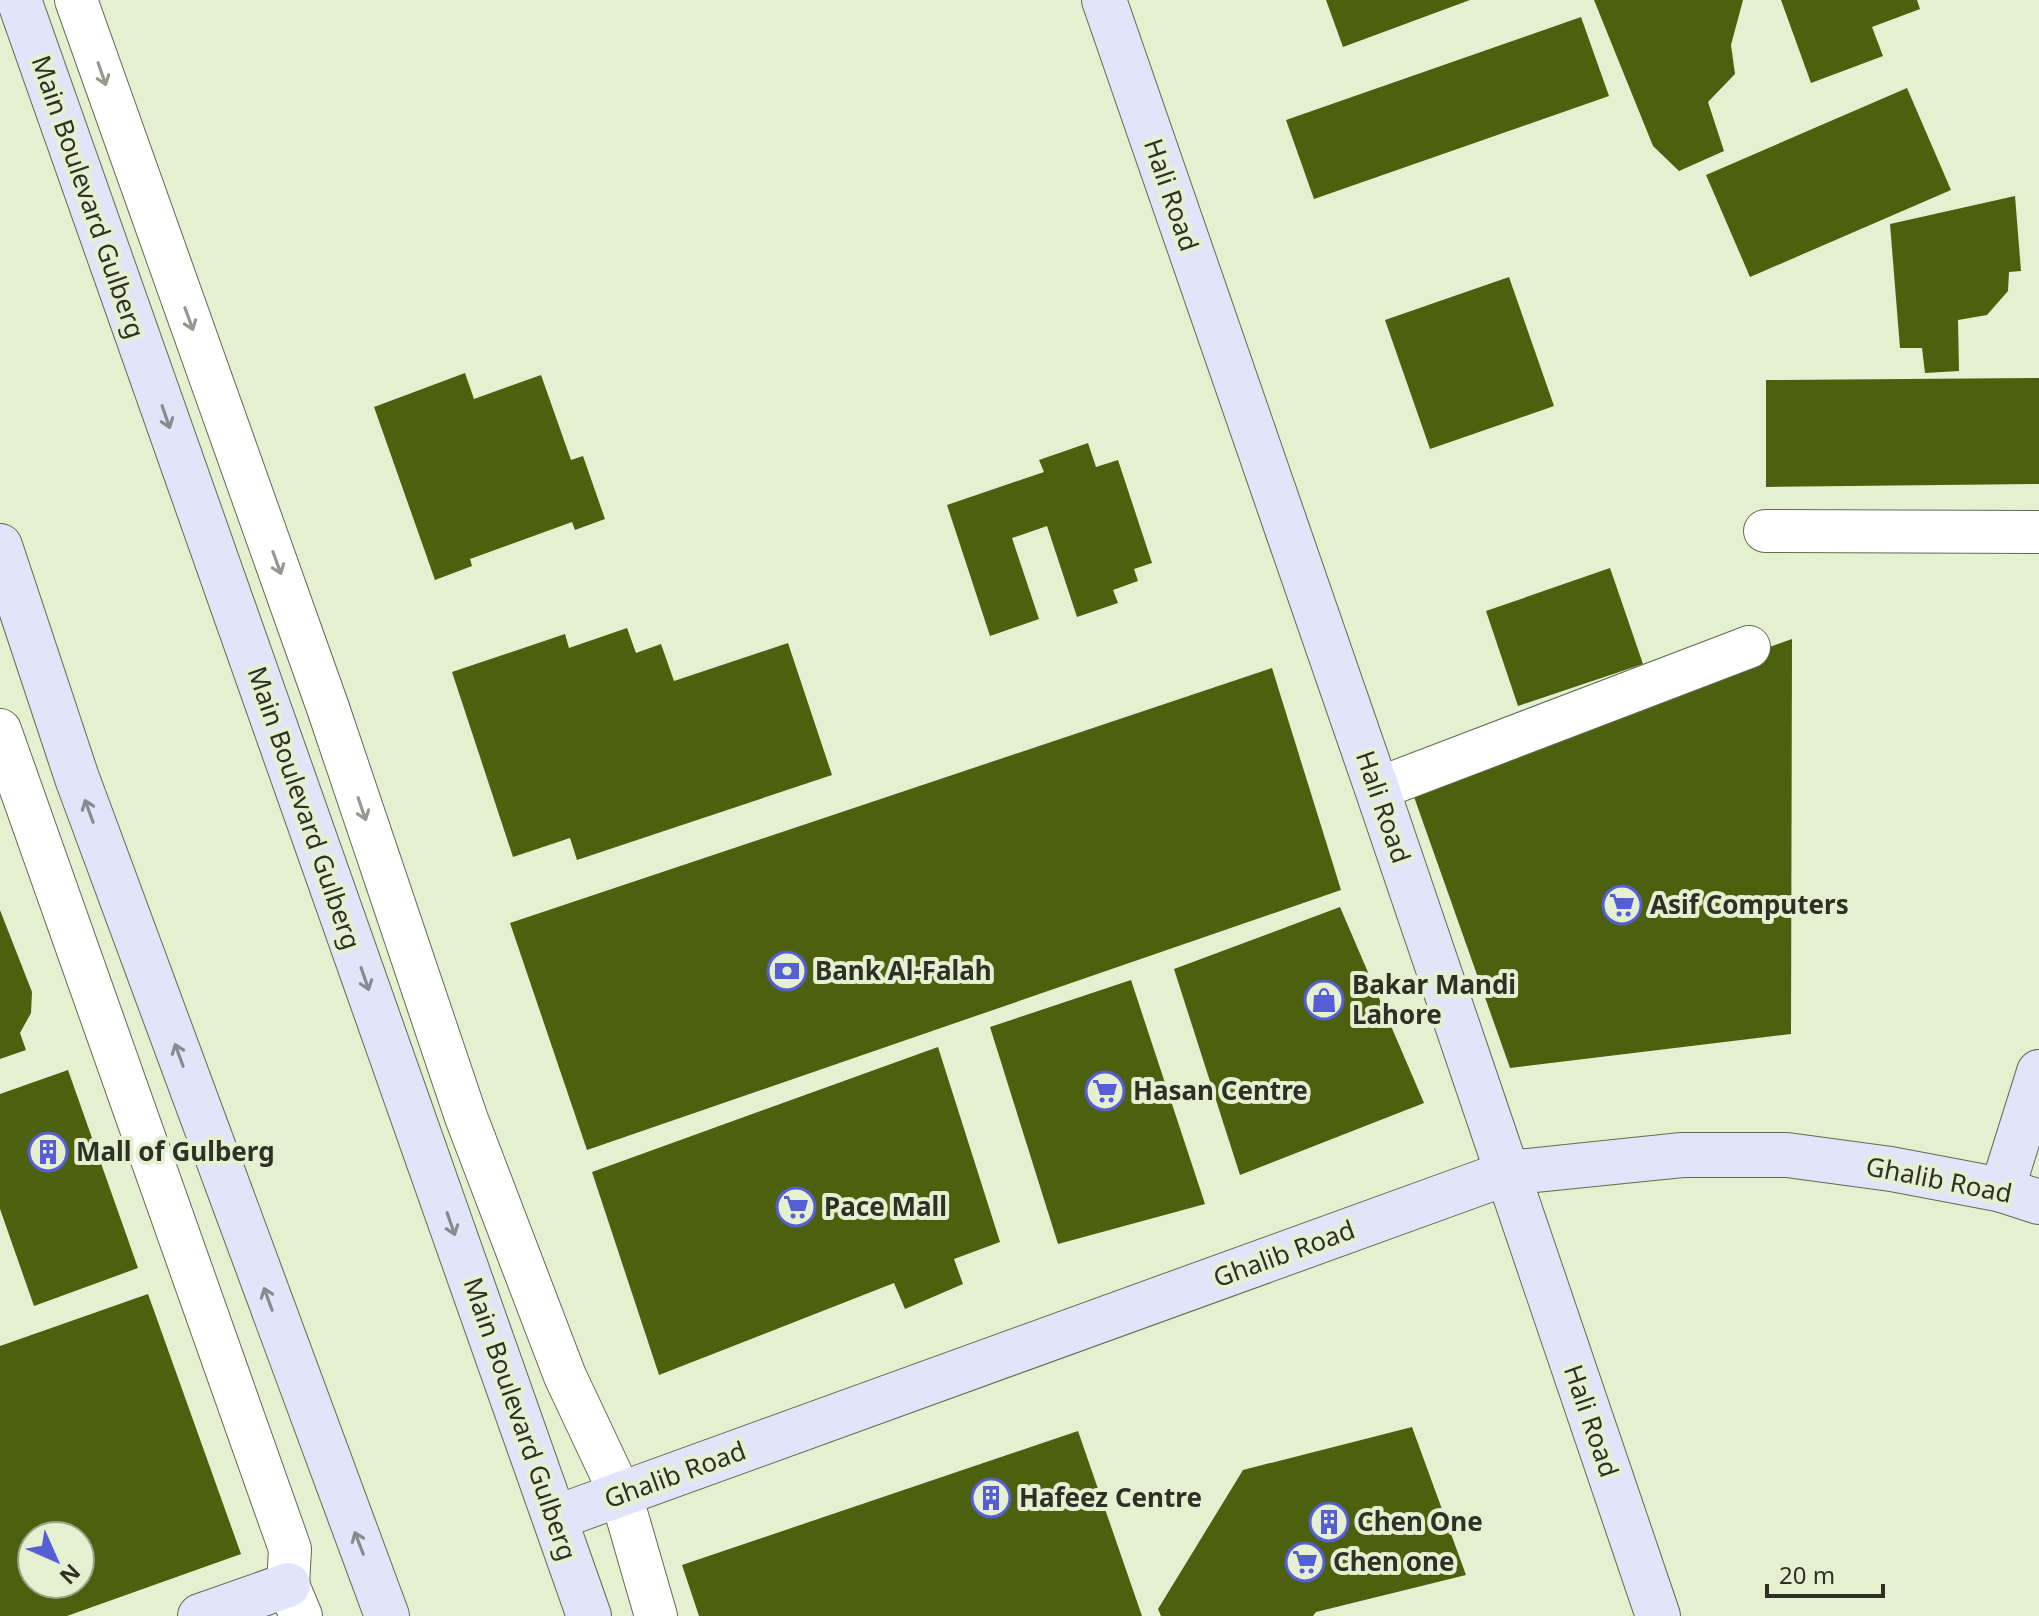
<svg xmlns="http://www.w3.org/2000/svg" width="2039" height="1616" font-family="'Noto Sans',sans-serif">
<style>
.building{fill:#4c600e;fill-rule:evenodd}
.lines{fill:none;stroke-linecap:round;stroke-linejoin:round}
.street-casing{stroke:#626b50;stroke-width:44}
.secondary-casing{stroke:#626b50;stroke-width:46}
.street{stroke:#fff;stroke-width:42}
.secondary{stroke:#e1e5f9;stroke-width:44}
.oneway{stroke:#969892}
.oneway2{stroke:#878b8f}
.labels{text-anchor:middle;stroke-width:8;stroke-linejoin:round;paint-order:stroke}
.street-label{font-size:26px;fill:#2d3125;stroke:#e5f0d1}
.poi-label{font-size:26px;font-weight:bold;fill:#2d3125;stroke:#e5f0d1;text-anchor:start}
</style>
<rect width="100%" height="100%" fill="#e5f0d1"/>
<g class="building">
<polygon points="1326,0 1470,0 1343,47"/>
<polygon points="1594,0 1743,0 1731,45 1735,74 1708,102 1724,151 1679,171 1653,146"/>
<polygon points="1781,0 1917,0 1920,9 1872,27 1883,56 1811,83"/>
<polygon points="1581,17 1609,96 1314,199 1286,120"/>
<polygon points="1907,88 1951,190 1750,277 1706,175"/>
<polygon points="2015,196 2021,271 2009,272 2008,291 1987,315 1958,320 1959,371 1925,373 1922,348 1900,348 1890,224"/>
<polygon points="1509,277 1554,406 1430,449 1385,320"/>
<polygon points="465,373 474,399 541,375 571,460 583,456 605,519 575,530 572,522 470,559 472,566 435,580 374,407"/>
<polygon points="2039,378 2039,484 1766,487 1766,380"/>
<polygon points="1088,443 1096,467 1118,460 1152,563 1134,569 1138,581 1113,590 1118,603 1077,617 1047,526 1012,538 1039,619 990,636 947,505 1044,472 1039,460"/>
<polygon points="1610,568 1643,664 1518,706 1486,611"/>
<polygon points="627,628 636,653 661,644 674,681 788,643 832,775 577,860 570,838 513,857 452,672 565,634 569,648"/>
<polygon points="1792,639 1791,1034 1510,1068 1407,777"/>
<polygon points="1272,668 1341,890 587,1150 510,923"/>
<polygon points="1340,907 1424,1103 1240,1175 1174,969"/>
<polygon points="0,910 32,992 31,1013 20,1033 26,1050 0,1059"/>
<polygon points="1131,980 1205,1204 1058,1244 990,1027"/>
<polygon points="938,1047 1000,1242 954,1259 963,1284 905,1309 894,1283 659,1375 592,1172"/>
<polygon points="68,1070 138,1268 34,1306 0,1209 0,1094"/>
<path d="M 148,1294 L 241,1554 L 67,1616 L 0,1616 L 0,1346 ZM 32,1536 L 80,1536 L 80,1584 L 32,1584 Z"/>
<polygon points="1412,1427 1466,1575 1316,1612 1313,1616 1161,1616 1158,1609 1243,1470"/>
<polygon points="1078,1431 1142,1616 699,1616 682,1565"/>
</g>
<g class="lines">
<defs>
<g id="street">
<polyline points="76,0 328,708 466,1117 565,1376 621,1495 656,1616"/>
<polyline points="1765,531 2039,532"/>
<polyline points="0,730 290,1549 288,1585 301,1616"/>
<polyline points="1377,789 1749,647"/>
</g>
<g id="secondary">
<polyline points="19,0 589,1616"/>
<polyline points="1104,0 1377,789 1658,1616"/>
<polyline points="0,546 77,778 387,1616"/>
<polyline points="2002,1190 2039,1072"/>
<polyline points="555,1518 1507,1173 1682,1155 1787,1155 1891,1169 2002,1190 2039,1202"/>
<polyline points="200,1616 288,1585"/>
</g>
</defs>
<use href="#street" class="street-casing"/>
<use href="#secondary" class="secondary-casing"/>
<use href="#street" class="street"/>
<use href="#secondary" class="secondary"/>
</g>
<defs><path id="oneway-shaft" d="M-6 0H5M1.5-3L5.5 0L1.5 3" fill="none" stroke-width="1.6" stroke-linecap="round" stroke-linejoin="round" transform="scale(2)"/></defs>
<g class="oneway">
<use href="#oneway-shaft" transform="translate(102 74) rotate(71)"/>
<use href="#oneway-shaft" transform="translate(189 319) rotate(70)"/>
<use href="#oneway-shaft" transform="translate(277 563) rotate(70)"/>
<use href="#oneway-shaft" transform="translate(362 809) rotate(71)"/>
</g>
<g class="oneway2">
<use href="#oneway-shaft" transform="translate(166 417) rotate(71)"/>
<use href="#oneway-shaft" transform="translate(89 811) rotate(-110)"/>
<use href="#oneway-shaft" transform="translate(365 979) rotate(71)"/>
<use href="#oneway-shaft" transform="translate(179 1055) rotate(-110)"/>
<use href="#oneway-shaft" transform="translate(451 1224) rotate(71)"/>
<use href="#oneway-shaft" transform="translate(268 1299) rotate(-110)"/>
<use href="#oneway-shaft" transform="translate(359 1543) rotate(-111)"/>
</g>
<defs>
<symbol id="supermarket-ring" viewBox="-11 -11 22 22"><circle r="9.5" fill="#e5f0d1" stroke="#555ed5" stroke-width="1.5"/><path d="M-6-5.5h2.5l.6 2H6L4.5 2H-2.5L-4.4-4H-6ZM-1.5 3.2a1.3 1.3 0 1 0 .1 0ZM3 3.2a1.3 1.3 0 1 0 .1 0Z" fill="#555ed5"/></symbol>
<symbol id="bank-ring" viewBox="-11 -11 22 22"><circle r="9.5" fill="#e5f0d1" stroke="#555ed5" stroke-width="1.5"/><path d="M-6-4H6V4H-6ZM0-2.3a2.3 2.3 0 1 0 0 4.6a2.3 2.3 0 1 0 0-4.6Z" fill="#555ed5"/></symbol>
<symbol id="shop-ring" viewBox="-11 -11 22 22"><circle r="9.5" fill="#e5f0d1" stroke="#555ed5" stroke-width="1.5"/><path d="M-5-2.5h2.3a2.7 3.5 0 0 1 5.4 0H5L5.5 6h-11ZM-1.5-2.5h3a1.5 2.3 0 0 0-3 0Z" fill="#555ed5"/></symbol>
<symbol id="building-ring" viewBox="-11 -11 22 22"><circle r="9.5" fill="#e5f0d1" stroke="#555ed5" stroke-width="1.5"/><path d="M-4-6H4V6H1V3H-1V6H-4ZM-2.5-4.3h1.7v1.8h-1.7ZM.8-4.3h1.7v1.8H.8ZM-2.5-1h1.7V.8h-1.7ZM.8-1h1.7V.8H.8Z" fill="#555ed5"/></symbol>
</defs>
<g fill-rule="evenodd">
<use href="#supermarket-ring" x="1600" y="883" width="44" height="44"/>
<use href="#bank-ring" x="765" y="949" width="44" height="44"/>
<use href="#shop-ring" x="1302" y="978" width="44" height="44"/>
<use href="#supermarket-ring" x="1083" y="1069" width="44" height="44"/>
<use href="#building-ring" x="26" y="1130" width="44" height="44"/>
<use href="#supermarket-ring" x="774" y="1185" width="44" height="44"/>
<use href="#building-ring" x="969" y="1476" width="44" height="44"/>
<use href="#building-ring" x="1307" y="1500" width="44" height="44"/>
<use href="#supermarket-ring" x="1283" y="1540" width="44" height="44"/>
</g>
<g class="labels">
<g class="street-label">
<text transform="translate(1171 195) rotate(71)" y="9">Hali Road</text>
<text transform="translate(88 197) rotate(71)" y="9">Main Boulevard Gulberg</text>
<text transform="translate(1383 807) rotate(71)" y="9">Hali Road</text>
<text transform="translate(304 808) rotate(71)" y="9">Main Boulevard Gulberg</text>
<text transform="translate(1939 1180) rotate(11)" y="9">Ghalib Road</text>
<text transform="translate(1284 1254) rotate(-20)" y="9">Ghalib Road</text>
<text transform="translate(520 1419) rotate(71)" y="9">Main Boulevard Gulberg</text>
<text transform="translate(1591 1421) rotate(71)" y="9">Hali Road</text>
<text transform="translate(675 1475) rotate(-20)" y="9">Ghalib Road</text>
</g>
<g class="poi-label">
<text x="1650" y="914">Asif Computers</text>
<text x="815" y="980">Bank Al-Falah</text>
<text x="1352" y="994">Bakar Mandi<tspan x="1352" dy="30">Lahore</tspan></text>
<text x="1133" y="1100">Hasan Centre</text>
<text x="76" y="1161">Mall of Gulberg</text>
<text x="824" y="1216">Pace Mall</text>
<text x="1019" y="1507">Hafeez Centre</text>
<text x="1357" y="1531">Chen One</text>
<text x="1333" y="1571">Chen one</text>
</g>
</g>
<g transform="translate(56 1560) rotate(135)"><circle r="38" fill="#e5f0d1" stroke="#9ba48c" stroke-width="2"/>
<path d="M0-6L14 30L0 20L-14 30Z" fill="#555ed5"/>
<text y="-12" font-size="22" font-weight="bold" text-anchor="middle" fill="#2d3125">N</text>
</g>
<path d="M1767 1584v12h116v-12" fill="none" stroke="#2d3125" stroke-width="4"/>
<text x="1779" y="1584" font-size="24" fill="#2d3125" stroke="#e5f0d1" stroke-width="6" paint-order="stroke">20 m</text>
</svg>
